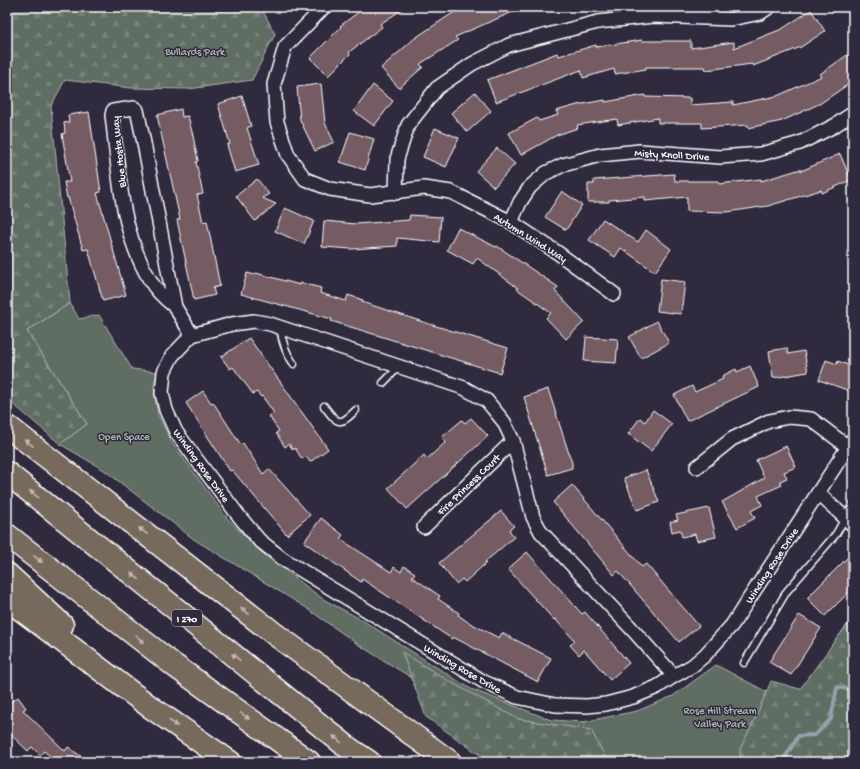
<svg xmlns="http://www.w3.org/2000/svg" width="860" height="769" font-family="'Gochi Hand',sans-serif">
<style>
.green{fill:#5e6d64;stroke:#aeb6b2}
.forest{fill:url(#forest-firs);stroke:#aeb6b2}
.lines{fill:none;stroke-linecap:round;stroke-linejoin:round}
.stream{stroke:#94a1ad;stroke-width:4}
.building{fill:#745c64;stroke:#fff}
.lane-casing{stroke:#fff;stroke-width:9}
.street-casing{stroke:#fff;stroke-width:16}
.highway-casing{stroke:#fff;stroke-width:25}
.lane{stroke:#2f2a3d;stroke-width:6}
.street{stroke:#2f2a3d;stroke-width:13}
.highway{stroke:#77695c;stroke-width:22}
.oneway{fill:#c2bcb6}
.labels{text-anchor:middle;stroke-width:3;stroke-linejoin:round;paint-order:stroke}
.shield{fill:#2f2a3d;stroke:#c1bfc5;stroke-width:1}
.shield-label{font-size:10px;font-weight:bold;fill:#fff}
.park-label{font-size:11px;fill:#aeb6b2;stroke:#2f2a3d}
.street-label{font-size:11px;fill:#fff;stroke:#2f2a3d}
</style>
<defs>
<pattern id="forest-firs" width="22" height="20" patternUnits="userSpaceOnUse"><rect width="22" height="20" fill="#5e6d64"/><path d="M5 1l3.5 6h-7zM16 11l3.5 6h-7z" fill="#76837b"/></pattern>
</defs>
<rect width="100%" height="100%" fill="#2f2a3d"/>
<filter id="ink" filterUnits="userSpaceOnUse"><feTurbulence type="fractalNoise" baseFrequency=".025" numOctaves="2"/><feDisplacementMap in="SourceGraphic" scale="8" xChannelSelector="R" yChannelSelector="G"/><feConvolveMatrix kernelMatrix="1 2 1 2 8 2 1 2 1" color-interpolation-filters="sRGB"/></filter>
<g filter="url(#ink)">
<polygon class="green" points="70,303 79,319 99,315 132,369 158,372 154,384 155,397 158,415 171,441 227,518 261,552 323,599 362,620 471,689 551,720 583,722 637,711 673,696 716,665 797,708 832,645 853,617 853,762 558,762 585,723 583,722 553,762 547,762 359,645 305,607 195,540 104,470 60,444 87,424 27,331"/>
<g class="forest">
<polygon points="7,7 261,7 275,34 252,80 189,89 131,88 65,80 51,106 70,303 27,331 87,424 60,444 7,399"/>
<polygon points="853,619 853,762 740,762 740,749 755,719 771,681 800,689 837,638"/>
<polygon points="402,652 447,680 518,719 591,730 608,762 490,762 426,717"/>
</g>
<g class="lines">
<polyline class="stream" points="785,762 785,758 798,736 815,735 831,719 837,687 853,690"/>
</g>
<g class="building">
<polygon points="365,7 406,7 380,24 382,27 349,52 350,54 328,76 310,58 341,27 340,26"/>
<polygon points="462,7 524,7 455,37 458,40 420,64 423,67 399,88 381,68 415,38"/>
<polygon points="811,10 825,31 801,47 753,66 752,64 706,70 705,67 646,67 646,69 615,74 614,69 583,78 581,70 496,102 487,80 557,53 559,56 596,45 596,47 642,40 642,41 691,41 691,48 734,42 734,48 782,29"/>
<polygon points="853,51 853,81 821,103 782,121 748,128 748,125 702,128 702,123 658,123 658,118 618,125 617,119 577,125 578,128 557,135 521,155 509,133 537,118 539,121 558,115 556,111 577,105 605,100 605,102 645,95 645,97 690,98 690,105 733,102 733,105 777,96 822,76 820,74"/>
<polygon points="321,84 325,123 334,142 315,151 300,120 297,87"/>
<polygon points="373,85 393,101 374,126 354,111"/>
<polygon points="475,92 491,111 467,132 451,113"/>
<polygon points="242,96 251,126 247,128 259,165 235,172 227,145 230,144 218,104"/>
<polygon points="181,109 182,117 188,116 193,136 198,161 196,162 203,194 197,195 203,222 207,221 220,286 213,288 215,295 194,300 177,220 180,219 157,115"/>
<polygon points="89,112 101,192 97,193 126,295 103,301 88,249 83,250 68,197 67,198 64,182 70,182 62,134 65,133 64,123 69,122 68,115"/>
<polygon points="435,128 459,138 446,167 423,157"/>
<polygon points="350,132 374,139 365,170 340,162"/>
<polygon points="497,148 515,164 494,187 476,171"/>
<polygon points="840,154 851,180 822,193 821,190 768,206 727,212 687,211 687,197 645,201 645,197 609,200 609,202 588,202 588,184 594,184 594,180 674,174 675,181 719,181 719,184 761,179 761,181 801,169 801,171"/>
<polygon points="257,179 269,194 262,198 276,204 255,221 236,196"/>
<polygon points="562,191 582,205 566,230 545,217"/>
<polygon points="285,208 314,221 304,244 275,231"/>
<polygon points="410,215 441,217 439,242 397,238 397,246 352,249 322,247 324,221 356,224 409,220"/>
<polygon points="603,219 638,242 646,230 671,249 655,272 621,248 615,257 589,240"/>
<polygon points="458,228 496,247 497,246 558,287 555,291 584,322 566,339 546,318 551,313 517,289 518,288 477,258 473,264 447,250"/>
<polygon points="247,273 255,275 256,273 300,285 301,283 321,288 320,293 346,301 348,295 363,300 362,302 423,322 508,348 500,373 331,321 332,319 241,294"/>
<polygon points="661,279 685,282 681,314 657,311"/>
<polygon points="657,321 669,343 641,358 629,337"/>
<polygon points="586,337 618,339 616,363 584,361"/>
<polygon points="249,338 328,449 310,462 306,456 302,459 295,448 293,450 289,444 285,447 276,433 279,431 269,416 274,413 262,396 261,397 257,392 253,394 233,367 230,369 221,357"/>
<polygon points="787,348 788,354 804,351 808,372 773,378 769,351"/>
<polygon points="826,360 837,364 838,361 853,367 853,383 850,391 819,380"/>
<polygon points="750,366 759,387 687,421 674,395 692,386 695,392 723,379 722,376 736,369 737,372"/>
<polygon points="548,389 572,463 572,468 548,475 524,397"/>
<polygon points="203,391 211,403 213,402 241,445 243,443 263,474 269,469 310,515 287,535 232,470 230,471 186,403"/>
<polygon points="653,410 672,424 651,451 628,434 640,418 645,422"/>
<polygon points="471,418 488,436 407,509 388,488 424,455 427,459 446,442 442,437 462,420 465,423"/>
<polygon points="786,446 796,467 784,472 787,478 780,481 782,485 758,496 762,505 751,511 755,518 737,528 722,502 764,478 756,460"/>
<polygon points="646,470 659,502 637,510 624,478"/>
<polygon points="572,485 642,567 646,564 699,626 679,642 618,571 614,575 553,502"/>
<polygon points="709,508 716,537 697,541 695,534 682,537 680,530 672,532 670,522 678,520 676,515"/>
<polygon points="501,511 514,526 509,530 514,537 485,562 486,563 465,582 462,579 456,584 439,563"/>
<polygon points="321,518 343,535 340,539 391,572 394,567 401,572 404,566 415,573 412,577 440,596 438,599 459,613 458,615 468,622 499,638 502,633 551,658 538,682 453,637 452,639 362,579 361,582 304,542"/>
<polygon points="527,552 582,614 585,612 629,663 610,680 584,650 579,655 570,645 575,641 555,619 554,620 508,569"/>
<polygon points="853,552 853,588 825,616 807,598"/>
<polygon points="799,615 821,628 791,675 769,662"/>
<polygon points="18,697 26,708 23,710 65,751 68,747 89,762 57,762 44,751 40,755 32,747 28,751 7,731 7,705"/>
</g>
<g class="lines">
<defs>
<g id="lane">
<path d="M 280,327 C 282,341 285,353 294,364"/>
<polyline points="383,383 399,367"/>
<path d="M 324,406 C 338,425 340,426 356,410"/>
<polyline points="744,663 787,591 836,534 853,504"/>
</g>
<g id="street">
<polyline points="324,7 285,47 274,84 277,122 288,155 305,179 330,189 370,195 424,188 451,192 511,222 558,253 614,294"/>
<polyline points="396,193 397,159 408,125 437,88 472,64 509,45 598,22 653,16 731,19 760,13 769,7"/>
<polyline points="511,222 520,202 530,187 546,173 563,165 600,155 640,151 720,157 761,154 800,143 834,126 853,113"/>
<path d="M 175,307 C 165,299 156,291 150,280 C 120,231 119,171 112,115 L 113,111 L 134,108 L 137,110 L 144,143 L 175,307 L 192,335"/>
<polyline points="697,467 732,439 769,421 789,417 811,419 848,447"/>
<polyline points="818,493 853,525"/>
<polyline points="424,527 513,441"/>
<polyline points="674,676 631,628 541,532 533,517 513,441 504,422 487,401 464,388 270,324 254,321 232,324 192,335 172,356 164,372 162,393 166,410 176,432 238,515 259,540 283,559 484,682 517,697 555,705 587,706 606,704 633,697 657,687 674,676 692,666 705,655 732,625 853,439"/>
</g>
<g id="highway">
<polyline points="7,426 276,635 450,762"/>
<polyline points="7,473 351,750 369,762"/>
<polyline points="7,535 175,666 309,762"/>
<polyline points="7,574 62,625"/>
<polyline points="7,599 149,706 230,762"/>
</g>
</defs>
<use href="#lane" class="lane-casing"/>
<use href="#street" class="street-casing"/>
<use href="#highway" class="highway-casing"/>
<use href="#lane" class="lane"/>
<use href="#street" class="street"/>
<use href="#highway" class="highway"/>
</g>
<defs><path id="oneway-solid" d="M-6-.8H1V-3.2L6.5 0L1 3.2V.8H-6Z"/></defs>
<g class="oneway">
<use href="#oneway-solid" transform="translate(29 443) rotate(-142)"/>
<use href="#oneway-solid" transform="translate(34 494) rotate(-141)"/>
<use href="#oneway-solid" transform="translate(143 531) rotate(-142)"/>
<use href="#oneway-solid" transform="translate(38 559) rotate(38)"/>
<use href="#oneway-solid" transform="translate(135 576) rotate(-141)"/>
<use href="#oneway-solid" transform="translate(245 611) rotate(-142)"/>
<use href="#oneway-solid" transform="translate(140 639) rotate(38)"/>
<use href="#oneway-solid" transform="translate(236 657) rotate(-141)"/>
<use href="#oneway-solid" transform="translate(245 716) rotate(36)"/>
<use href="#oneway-solid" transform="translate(173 723) rotate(35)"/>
<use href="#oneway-solid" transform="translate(337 739) rotate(-141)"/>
</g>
</g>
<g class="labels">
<rect class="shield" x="172" y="610" width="30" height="16" rx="3"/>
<g class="shield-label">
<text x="187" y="622">I 270</text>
</g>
<g class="park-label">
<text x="195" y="55">Bullards Park</text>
<text x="124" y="440">Open Space</text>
<text x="720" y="714">Rose Hill Stream<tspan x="720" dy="13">Valley Park</tspan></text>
</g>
<g class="street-label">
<text transform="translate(118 152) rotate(-96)" y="4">Blue Hosta Way</text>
<text transform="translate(672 154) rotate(3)" y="4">Misty Knoll Drive</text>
<text transform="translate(531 237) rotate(32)" y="4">Autumn Wind Way</text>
<text transform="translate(202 465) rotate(54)" y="4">Winding Rose Drive</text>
<text transform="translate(468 484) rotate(-44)" y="4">Fire Princess Court</text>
<text transform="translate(771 565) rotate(-57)" y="4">Winding Rose Drive</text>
<text transform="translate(463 668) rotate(30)" y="4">Winding Rose Drive</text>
</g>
</g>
<rect width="860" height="769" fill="none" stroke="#2f2a3d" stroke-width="24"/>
<rect x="12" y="12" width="836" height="745" fill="none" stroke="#fff" stroke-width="1.5" filter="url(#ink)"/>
</svg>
